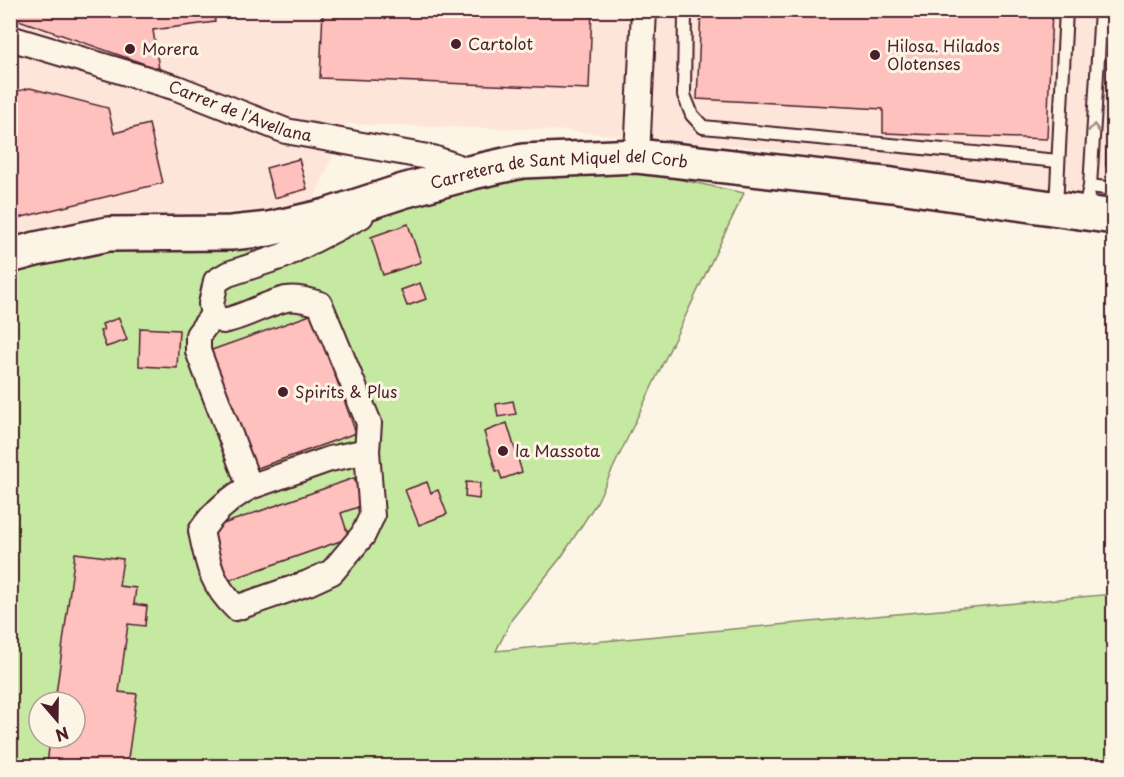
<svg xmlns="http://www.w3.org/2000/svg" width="1124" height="777" font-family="'Playpen Sans',sans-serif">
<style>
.built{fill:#fde5d9}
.green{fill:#c6e9a2;stroke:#888466;stroke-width:1.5;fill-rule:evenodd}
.building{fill:#fec1be;stroke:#4a1f2b;stroke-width:1.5}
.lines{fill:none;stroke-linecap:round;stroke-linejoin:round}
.lane-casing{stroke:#4a1f2b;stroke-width:16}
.street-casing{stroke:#4a1f2b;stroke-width:28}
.secondary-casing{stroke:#4a1f2b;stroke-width:38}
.lane{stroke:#fcf5e5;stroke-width:12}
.street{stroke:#fcf5e5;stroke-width:24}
.secondary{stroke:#fcf5e5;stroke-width:33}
.oneway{stroke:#a38a88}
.poi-dot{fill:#4a1f2b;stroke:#fcf5e5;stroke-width:2}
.labels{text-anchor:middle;stroke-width:6;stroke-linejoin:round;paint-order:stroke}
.poi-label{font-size:16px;fill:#4a1f2b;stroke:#fcf5e5;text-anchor:start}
.street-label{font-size:16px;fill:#4a1f2b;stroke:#fcf5e5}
</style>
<rect width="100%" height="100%" fill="#fcf5e5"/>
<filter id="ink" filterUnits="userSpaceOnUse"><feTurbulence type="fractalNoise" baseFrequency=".0167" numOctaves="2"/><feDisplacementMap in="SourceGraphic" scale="12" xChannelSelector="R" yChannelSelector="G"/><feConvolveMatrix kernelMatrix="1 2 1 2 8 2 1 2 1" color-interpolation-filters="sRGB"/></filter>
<g filter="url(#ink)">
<polygon class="built" points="11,11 1113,11 1113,199 760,148 555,130 346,124 310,209 149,215 11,242"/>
<path class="green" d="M 601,163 L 744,193 L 597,502 L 562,556 L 512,619 L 496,651 L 1113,594 L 1113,766 L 11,766 L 11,249 L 163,229 ZM 39,702 L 75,702 L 75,738 L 39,738 Z"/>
<g class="building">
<polygon points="10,10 214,10 215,22 153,30 159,69 10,17"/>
<polygon points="323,10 592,10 589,89 320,78"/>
<polygon points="701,10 1052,10 1047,139 883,133 883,109 697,99"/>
<polygon points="1109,10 1114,10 1114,167 1106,166"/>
<polygon points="30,88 108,108 114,133 149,124 163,183 10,220 10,93"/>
<polygon points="299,159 307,189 274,198 266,168"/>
<polygon points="408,224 421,262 383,275 371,237"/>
<polygon points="420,283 426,299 407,306 401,290"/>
<polygon points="313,314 356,433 252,470 209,351"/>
<polygon points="119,318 127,340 106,347 100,331 104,330 102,324"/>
<polygon points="140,328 179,330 177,368 139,366"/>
<polygon points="513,401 516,414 498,417 496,404"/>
<polygon points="507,423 522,472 502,479 499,471 496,471 484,432"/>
<polygon points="354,478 364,505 341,513 349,538 224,582 206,530"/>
<polygon points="427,482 431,493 438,490 447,514 419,525 405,490"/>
<polygon points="466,482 480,483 479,499 465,497"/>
<polygon points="75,553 123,559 119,586 136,588 134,604 147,606 145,626 128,624 119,692 137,694 127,766 47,766 50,738 75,738 75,702 55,702"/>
</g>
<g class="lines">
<defs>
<g id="lane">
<polyline points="685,10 684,95 692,115 703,127 1058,161"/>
<polyline points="1090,186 1114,189"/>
<polyline points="1056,207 1066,10"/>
<polyline points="1084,212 1090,186 1101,10"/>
</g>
<g id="street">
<path id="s1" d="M 10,38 L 177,88 L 286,131 L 433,158 L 473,172"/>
<polyline points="637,156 644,10"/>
<polyline points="213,315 198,335 198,351 250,487 330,459 367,451"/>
<path d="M 250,487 C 230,498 214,511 201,531 C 208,564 211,584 236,608 L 308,583 L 332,572 L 363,535 L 372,516 L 367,451 L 369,423 L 320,304 C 309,301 297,297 286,299 C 264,304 245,317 223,321 L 213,315 L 211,304 L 216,281 L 228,274 L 283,256 L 361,216"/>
</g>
<g id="secondary">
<path id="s2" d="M 10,256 L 36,249 L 108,234 L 231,233 L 269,229 L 326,216 L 403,191 L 473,172 L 523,161 L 637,156 L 892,185 L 1114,217"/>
</g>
</defs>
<use href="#lane" class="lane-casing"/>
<use href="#street" class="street-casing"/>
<use href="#secondary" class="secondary-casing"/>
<use href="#lane" class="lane"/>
<use href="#street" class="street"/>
<use href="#secondary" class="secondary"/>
</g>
<defs><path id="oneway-chevron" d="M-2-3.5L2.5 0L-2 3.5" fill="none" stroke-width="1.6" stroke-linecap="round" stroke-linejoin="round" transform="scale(1.5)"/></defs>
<use class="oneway" href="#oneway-chevron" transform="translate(1094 128) rotate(-87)"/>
</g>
<g class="poi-dot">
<circle cx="456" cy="44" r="6"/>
<circle cx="130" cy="49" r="6"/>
<circle cx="875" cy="55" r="6"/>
<circle cx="283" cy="392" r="6"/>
<circle cx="503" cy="451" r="6"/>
</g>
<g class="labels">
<g class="poi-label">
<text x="468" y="50">Cartolot</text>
<text x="887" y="52">Hilosa. Hilados<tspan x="887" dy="18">Olotenses</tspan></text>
<text x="142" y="55">Morera</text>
<text x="295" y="398">Spirits &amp; Plus</text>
<text x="515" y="457">la Massota</text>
</g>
<g class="street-label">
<text dy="6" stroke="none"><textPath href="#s1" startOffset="242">Carrer de l'Avellana</textPath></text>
<text dy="6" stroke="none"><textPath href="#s2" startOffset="560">Carretera de Sant Miquel del Corb</textPath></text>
</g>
</g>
<rect width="1124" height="777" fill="none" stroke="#fcf5e5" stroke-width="36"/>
<rect x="18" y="18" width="1088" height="741" fill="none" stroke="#4a1f2b" stroke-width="2" filter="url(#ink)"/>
<g transform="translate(57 720) rotate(160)"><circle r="28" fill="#fcf5e5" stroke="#b59f9b" stroke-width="1.5"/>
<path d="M0-4.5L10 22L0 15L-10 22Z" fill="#4a1f2b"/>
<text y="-9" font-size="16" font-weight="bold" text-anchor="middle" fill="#4a1f2b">N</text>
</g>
</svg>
